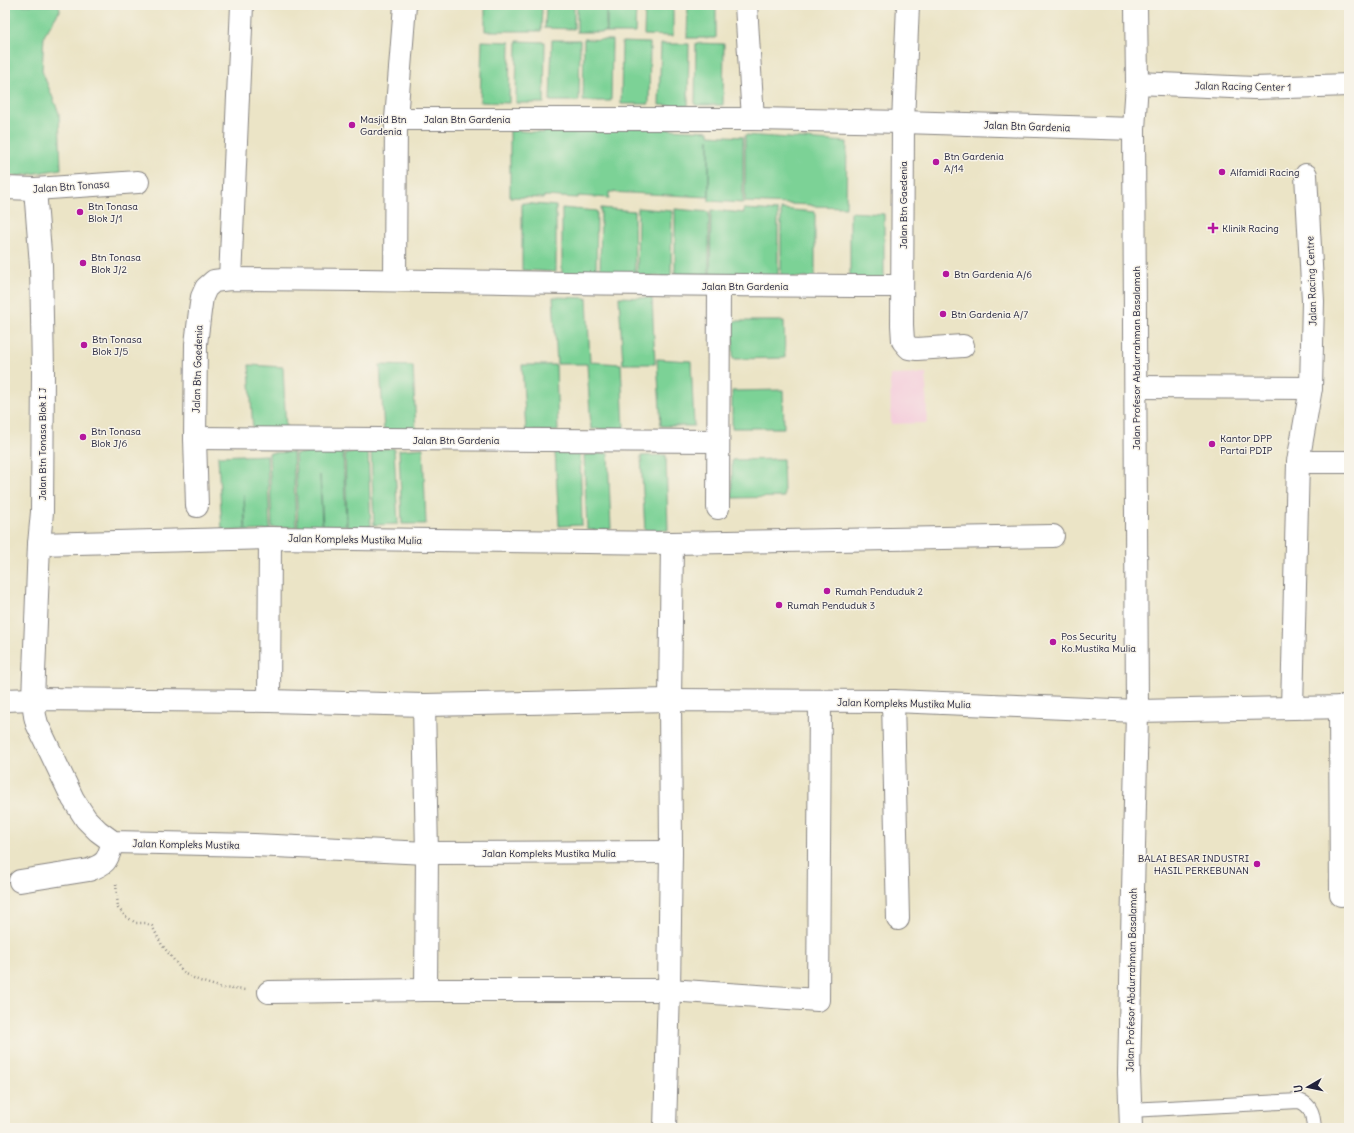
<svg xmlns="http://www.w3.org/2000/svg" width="1354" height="1133" font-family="Delius,sans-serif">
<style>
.built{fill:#f4cfdc}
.green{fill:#7cd296;stroke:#4f7a68}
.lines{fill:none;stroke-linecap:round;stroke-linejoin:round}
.service-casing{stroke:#868380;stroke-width:16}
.minor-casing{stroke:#868380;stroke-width:24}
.tertiary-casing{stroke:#868380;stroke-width:24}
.secondary-casing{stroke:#868380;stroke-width:24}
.path{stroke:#868380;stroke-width:2.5;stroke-dasharray:1 3;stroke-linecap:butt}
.service{stroke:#fff;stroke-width:14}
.minor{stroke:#fff;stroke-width:22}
.tertiary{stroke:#fff;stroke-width:22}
.secondary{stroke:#fff;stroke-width:22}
.poi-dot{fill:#b5179e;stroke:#f7f3e8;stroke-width:1.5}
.labels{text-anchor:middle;stroke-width:3;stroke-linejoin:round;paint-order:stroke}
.street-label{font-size:10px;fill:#22223b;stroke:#f7f3e8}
.poi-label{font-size:10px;fill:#22223b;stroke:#f7f3e8;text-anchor:start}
</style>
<rect width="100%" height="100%" fill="#f7f3e8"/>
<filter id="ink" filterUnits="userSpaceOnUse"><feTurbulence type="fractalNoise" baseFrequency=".025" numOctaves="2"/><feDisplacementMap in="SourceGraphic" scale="8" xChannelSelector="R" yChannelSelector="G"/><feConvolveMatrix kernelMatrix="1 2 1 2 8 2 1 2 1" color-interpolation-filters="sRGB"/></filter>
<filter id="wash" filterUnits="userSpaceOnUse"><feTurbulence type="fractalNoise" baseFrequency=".012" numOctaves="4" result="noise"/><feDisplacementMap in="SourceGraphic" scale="16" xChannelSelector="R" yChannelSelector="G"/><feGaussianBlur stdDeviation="0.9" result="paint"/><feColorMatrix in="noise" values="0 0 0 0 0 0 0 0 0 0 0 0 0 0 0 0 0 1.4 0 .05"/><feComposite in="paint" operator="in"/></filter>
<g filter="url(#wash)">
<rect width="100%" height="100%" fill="#ebe4c6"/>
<polygon class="built" points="926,374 927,423 891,424 890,375"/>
<g class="green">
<polygon points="5,5 59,5 60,10 44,36 42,71 59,113 61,169 19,176 5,175"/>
<polygon points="485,5 542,5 541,31 485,31"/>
<polygon points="546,5 574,5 574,29 545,28"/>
<rect x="577" y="5" width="29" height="27"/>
<polygon points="607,5 636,5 635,33 607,33"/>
<polygon points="645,5 673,5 673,36 644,35"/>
<polygon points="688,5 716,5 716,38 687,38"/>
<polygon points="584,39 612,40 611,101 583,101"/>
<polygon points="552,40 580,40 579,101 550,101"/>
<polygon points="482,41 510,42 509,103 480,102"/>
<polygon points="517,41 545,42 544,103 516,103"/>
<polygon points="622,42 650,43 649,104 621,104"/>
<polygon points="696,43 724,44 723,105 695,105"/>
<polygon points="661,44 689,44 688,106 659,105"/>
<polygon points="609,126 709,131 709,135 743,137 743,203 709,201 709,139 709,197 609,192 609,198 578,196 578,198 544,196 544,198 510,197 510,130 544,133 544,129 575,131 575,129 608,132"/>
<polygon points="745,135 847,142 846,207 812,206 812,205 745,202"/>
<polygon points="522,203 556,206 556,272 522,270"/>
<polygon points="562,208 597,211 596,276 562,275"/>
<polygon points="601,208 634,211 635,276 600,275"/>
<polygon points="638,208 672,211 671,277 637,275"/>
<polygon points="675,209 709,212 709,278 675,276"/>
<polygon points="744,209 778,211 778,277 710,277 711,210 744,213"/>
<polygon points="781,209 815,212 815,278 781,277"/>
<polygon points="850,212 884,214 884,280 850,278"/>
<polygon points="553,297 587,298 590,362 621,364 624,429 591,429 587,364 557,364"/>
<polygon points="619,297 652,298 655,364 623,364"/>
<polygon points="733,321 784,321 785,358 733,359"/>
<polygon points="657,359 691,361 694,426 661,426"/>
<polygon points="249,365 283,367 286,432 253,432"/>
<polygon points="380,365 413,366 416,432 384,432"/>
<polygon points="522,365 556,365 558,431 526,431"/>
<polygon points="783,390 784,428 732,428 732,391"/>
<polygon points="394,448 398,524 374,525 371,450"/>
<polygon points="423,448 426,524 402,524 399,450"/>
<polygon points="343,449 346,525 323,526 320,475 322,528 298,529 295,454"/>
<polygon points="580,449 582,525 559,526 555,451"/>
<polygon points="368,451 371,527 347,527 345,453"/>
<polygon points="293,452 296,527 272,528 269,453"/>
<polygon points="608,453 611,529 587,530 584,455"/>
<polygon points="243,455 243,456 267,455 270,530 246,531 244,494 245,530 222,531 218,456"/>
<polygon points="666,455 668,530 645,531 641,456"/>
<polygon points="783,459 784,497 732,498 732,460"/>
</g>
</g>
<g filter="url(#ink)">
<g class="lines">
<defs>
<path id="service" d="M 1130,1110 L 1299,1101 C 1312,1105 1313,1116 1314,1128"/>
<g id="minor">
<polyline points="746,5 753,119"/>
<polyline points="908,5 903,122 902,325 903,341 909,348 917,349 963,346"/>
<polyline points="1137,83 1254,88 1349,85"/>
<polyline points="396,119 753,119 903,122 1134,129"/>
<polyline points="5,188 35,189 138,182"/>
<polyline points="35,189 41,265 43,371 42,512 39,544 33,699 35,716 37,724 73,799 86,819 98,831 113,842 254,845 427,853 671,852"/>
<polyline points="230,279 242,5"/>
<polyline points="395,280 396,119 405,5"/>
<polyline points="1136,387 1311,388"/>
<polyline points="195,438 718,441"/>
<polyline points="1298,462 1349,462"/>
<path d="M 197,506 L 195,438 L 196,344 L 200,311 L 202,297 L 206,288 L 214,281 L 230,279 C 454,280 678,286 902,286"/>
<polyline points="718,508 719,286"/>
<polyline points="39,544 270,538 672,543 1053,536"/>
<polyline points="5,700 33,699 269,701 424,705 670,700 893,701 1137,711"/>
<polyline points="269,701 270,538"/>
<polyline points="893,701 898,919"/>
<polyline points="424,705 427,853 426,990"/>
<polyline points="1340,707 1341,895"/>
<polyline points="1292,708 1298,462 1311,388 1313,301 1306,175"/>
<path d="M 20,881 L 89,870 C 108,863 107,860 113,842"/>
<polyline points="269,992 426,990 669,990 818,1000 820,701"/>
<polyline points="665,1128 669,990 671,852 670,700 672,543"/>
</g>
<polyline id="tertiary" points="1131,1128 1129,1073 1137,711"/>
<polyline id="secondary" points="1136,5 1137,83 1134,129 1137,711 1349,707"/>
</defs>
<use href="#service" class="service-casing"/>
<use href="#minor" class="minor-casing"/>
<use href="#tertiary" class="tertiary-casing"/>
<use href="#secondary" class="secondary-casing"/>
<polyline class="path" points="116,884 118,908 125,916 136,923 146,923 152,926 162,945 185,974 200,981 222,988 245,990"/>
<use href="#service" class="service"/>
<use href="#minor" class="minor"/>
<use href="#tertiary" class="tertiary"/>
<use href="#secondary" class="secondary"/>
</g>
</g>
<g class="poi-dot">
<circle cx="352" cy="125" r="4"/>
<circle cx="936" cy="162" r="4"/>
<circle cx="1222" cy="172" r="4"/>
<circle cx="80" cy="212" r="4"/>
<path d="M1211 222h4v4h4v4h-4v4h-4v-4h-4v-4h4z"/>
<circle cx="83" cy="263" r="4"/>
<circle cx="946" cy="274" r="4"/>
<circle cx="943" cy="314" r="4"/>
<circle cx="84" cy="345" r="4"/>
<circle cx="83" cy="437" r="4"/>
<circle cx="1212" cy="444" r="4"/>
<circle cx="827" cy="591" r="4"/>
<circle cx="779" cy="605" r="4"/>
<circle cx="1053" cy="642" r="4"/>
<circle cx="1257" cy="864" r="4"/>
</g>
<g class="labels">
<g class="street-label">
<text transform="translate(1243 86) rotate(1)" y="4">Jalan Racing Center 1</text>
<text x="467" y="123">Jalan Btn Gardenia</text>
<text transform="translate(1027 126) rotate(2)" y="4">Jalan Btn Gardenia</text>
<text transform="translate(71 186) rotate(-4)" y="4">Jalan Btn Tonasa</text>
<text transform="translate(903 205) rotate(-90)" y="4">Jalan Btn Gaedenia</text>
<text transform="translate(1311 281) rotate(-92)" y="4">Jalan Racing Centre</text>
<text x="745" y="290">Jalan Btn Gardenia</text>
<text transform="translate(1136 358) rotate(-90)" y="4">Jalan Profesor Abdurrahman Basalamah</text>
<text transform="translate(197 369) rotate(-88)" y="4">Jalan Btn Gaedenia</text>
<text x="456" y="444">Jalan Btn Gardenia</text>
<text transform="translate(42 444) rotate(-90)" y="4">Jalan Btn Tonasa Blok I J</text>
<text transform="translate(355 539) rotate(1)" y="4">Jalan Kompleks Mustika Mulia</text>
<text transform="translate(904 703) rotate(1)" y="4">Jalan Kompleks Mustika Mulia</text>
<text transform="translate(186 844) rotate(1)" y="4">Jalan Kompleks Mustika</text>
<text x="549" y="857">Jalan Kompleks Mustika Mulia</text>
<text transform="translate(1131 980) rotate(-89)" y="4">Jalan Profesor Abdurrahman Basalamah</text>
</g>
<g class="poi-label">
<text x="360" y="123">Masjid Btn<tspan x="360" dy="12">Gardenia</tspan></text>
<text x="944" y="160">Btn Gardenia<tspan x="944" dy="12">A/14</tspan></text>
<text x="1230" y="176">Alfamidi Racing</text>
<text x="88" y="210">Btn Tonasa<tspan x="88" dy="12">Blok J/1</tspan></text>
<text x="1222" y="232">Klinik Racing</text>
<text x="91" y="261">Btn Tonasa<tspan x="91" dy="12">Blok J/2</tspan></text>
<text x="954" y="278">Btn Gardenia A/6</text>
<text x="951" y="318">Btn Gardenia A/7</text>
<text x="92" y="343">Btn Tonasa<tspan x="92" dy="12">Blok J/5</tspan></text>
<text x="91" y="435">Btn Tonasa<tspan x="91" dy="12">Blok J/6</tspan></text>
<text x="1220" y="442">Kantor DPP<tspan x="1220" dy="12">Partai PDIP</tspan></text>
<text x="835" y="595">Rumah Penduduk 2</text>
<text x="787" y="609">Rumah Penduduk 3</text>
<text x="1061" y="640">Pos Security<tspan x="1061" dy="12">Ko.Mustika Mulia</tspan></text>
<text x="1249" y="862" text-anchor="end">BALAI BESAR INDUSTRI<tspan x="1249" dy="12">HASIL PERKEBUNAN</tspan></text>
</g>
</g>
<rect width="1354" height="1133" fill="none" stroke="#f7f3e8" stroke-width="20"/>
<g transform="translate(1308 1087) rotate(261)" stroke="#f7f3e8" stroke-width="3" paint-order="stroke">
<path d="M0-3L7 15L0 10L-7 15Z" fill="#22223b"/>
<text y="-6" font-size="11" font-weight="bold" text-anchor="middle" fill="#22223b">U</text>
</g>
</svg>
